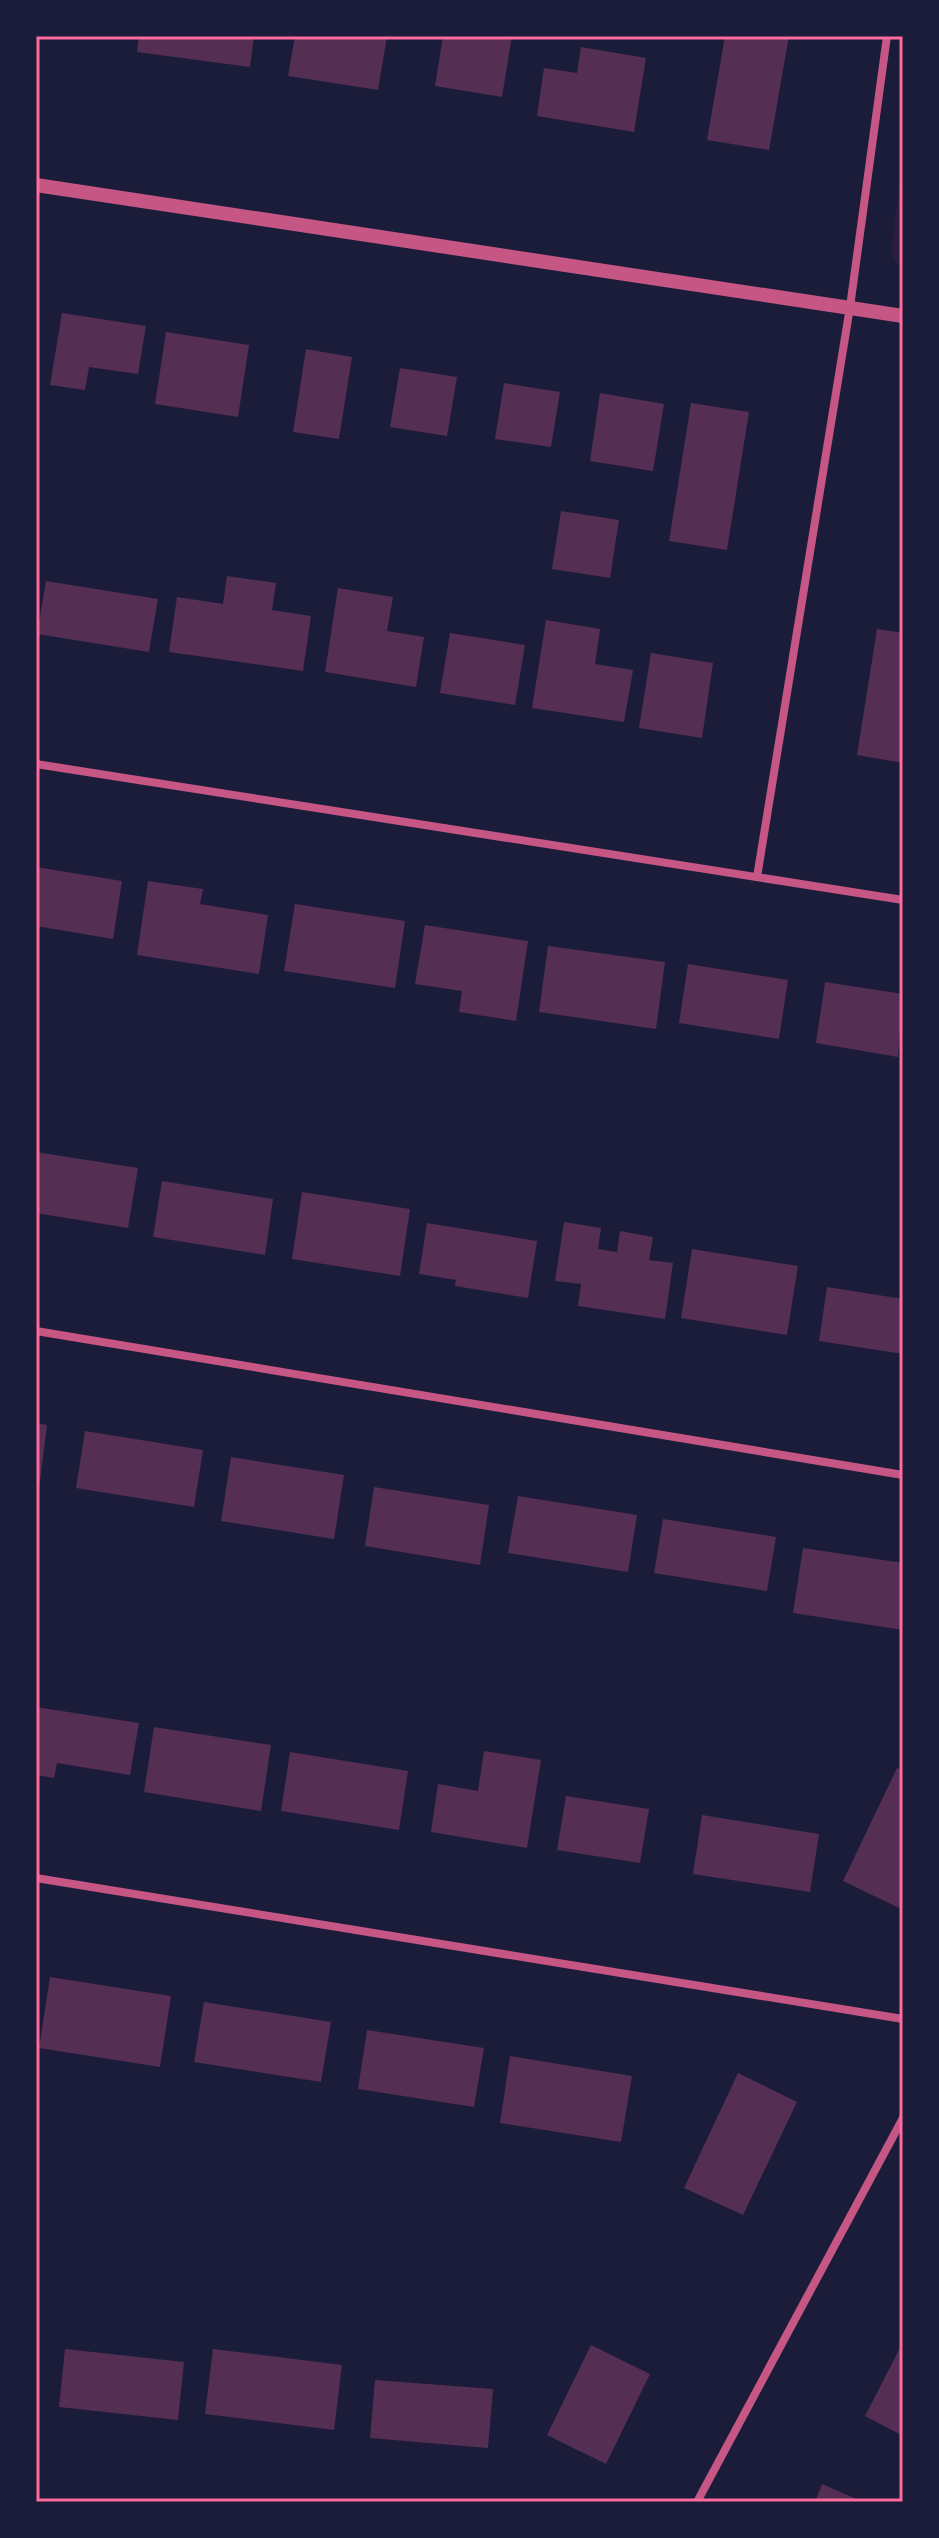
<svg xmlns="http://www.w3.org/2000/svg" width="939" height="2538" font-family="Mulish,sans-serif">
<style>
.green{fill:#2a1e3b}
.building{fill:#542f53}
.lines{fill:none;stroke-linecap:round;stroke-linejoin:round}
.minor{stroke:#c65784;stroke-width:8}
.tertiary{stroke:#c65784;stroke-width:14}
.neatline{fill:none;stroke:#ff6b9d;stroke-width:3}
</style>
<rect width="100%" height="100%" fill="#1b1b3a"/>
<polygon class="green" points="903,155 903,271 891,254"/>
<g class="building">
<polygon points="139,36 254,36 250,67 137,52"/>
<polygon points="295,36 387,36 378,90 288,76"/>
<polygon points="443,36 512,36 502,97 435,86"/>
<polygon points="725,36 789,36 769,150 707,140"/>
<polygon points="581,47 646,58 634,132 537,116 544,68 577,73"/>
<polygon points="62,313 146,326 138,374 89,367 85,390 50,385"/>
<polygon points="166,332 249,345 238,417 155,404"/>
<polygon points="306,349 352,357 339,439 293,432"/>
<polygon points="400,368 457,377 447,436 390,427"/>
<polygon points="504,383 560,392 551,447 495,439"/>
<polygon points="600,393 664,404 653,471 590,461"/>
<polygon points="691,403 749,412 727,550 669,541"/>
<polygon points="561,511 619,520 610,578 552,569"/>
<polygon points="227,576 276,583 272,610 311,616 303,671 169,652 177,597 223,604"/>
<polygon points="46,581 158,599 149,652 37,634"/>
<polygon points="338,588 393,597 387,631 424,637 416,687 325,672"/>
<polygon points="546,620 600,629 595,664 633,670 624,722 532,708"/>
<polygon points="877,629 903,633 903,763 857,755"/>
<polygon points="450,633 525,645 515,705 440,693"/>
<polygon points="651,653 713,663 702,738 639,728"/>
<polygon points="36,867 122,881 113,939 36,926"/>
<polygon points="148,881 203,889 200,904 268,915 259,974 137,955"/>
<polygon points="295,904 405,921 395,988 284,971"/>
<polygon points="425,925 528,941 516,1021 459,1012 462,991 415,984"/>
<polygon points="548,946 665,962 656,1029 539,1012"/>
<polygon points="688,964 788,980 779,1039 679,1023"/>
<polygon points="825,982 903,994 898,1057 816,1043"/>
<polygon points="36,1152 138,1168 128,1228 36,1213"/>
<polygon points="162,1181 273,1199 265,1255 153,1237"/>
<polygon points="302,1192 410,1209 400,1276 292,1259"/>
<polygon points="564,1222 601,1228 598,1249 617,1252 620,1231 653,1237 649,1260 673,1263 665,1319 578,1306 581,1284 555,1281"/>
<polygon points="427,1223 537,1241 528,1298 455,1286 456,1280 419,1274"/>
<polygon points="692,1249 798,1266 787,1335 681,1318"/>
<polygon points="827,1287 903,1299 903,1354 819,1341"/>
<polygon points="36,1423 47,1425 38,1497 36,1497"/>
<polygon points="85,1431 203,1450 194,1507 76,1488"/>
<polygon points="231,1457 344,1475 334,1539 221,1521"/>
<polygon points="374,1487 489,1505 480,1565 365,1546"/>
<polygon points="518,1496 637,1515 628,1572 508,1553"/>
<polygon points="663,1519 776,1537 767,1591 654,1573"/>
<polygon points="803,1548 903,1563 903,1630 793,1613"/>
<polygon points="36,1707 139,1723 130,1775 57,1763 54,1778 36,1775"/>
<polygon points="154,1727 271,1745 261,1811 144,1792"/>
<polygon points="484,1751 541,1760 527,1848 431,1832 438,1784 478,1791"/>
<polygon points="290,1752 408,1771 399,1830 281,1811"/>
<polygon points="897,1768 903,1771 903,1900 899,1908 843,1881"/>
<polygon points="566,1796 649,1809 640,1863 557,1850"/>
<polygon points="702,1815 819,1834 810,1892 693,1874"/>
<polygon points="50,1977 171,1996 160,2067 39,2048"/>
<polygon points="204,2002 331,2022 321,2082 194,2062"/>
<polygon points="367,2030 484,2048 474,2107 358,2089"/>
<polygon points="510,2056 632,2076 621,2142 500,2123"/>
<polygon points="738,2073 797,2102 743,2215 684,2188"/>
<polygon points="903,2342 903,2436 865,2416"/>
<polygon points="591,2345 650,2374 606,2464 547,2435"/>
<polygon points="65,2349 184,2362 178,2420 59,2407"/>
<polygon points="213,2349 342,2365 334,2430 205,2414"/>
<polygon points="375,2380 493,2389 488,2448 370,2438"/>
<polygon points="822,2484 863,2502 815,2502"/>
</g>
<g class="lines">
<g class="minor">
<polyline points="36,764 903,900"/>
<polyline points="757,877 850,307 887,36"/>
<polyline points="36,1331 903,1475"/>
<polyline points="36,1878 903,2019"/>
<polyline points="697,2502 903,2118"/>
</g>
<polyline class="tertiary" points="36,185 903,316"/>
</g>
<rect width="939" height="2538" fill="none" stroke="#1b1b3a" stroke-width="76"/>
<rect x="38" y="38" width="863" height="2462" class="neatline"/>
</svg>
